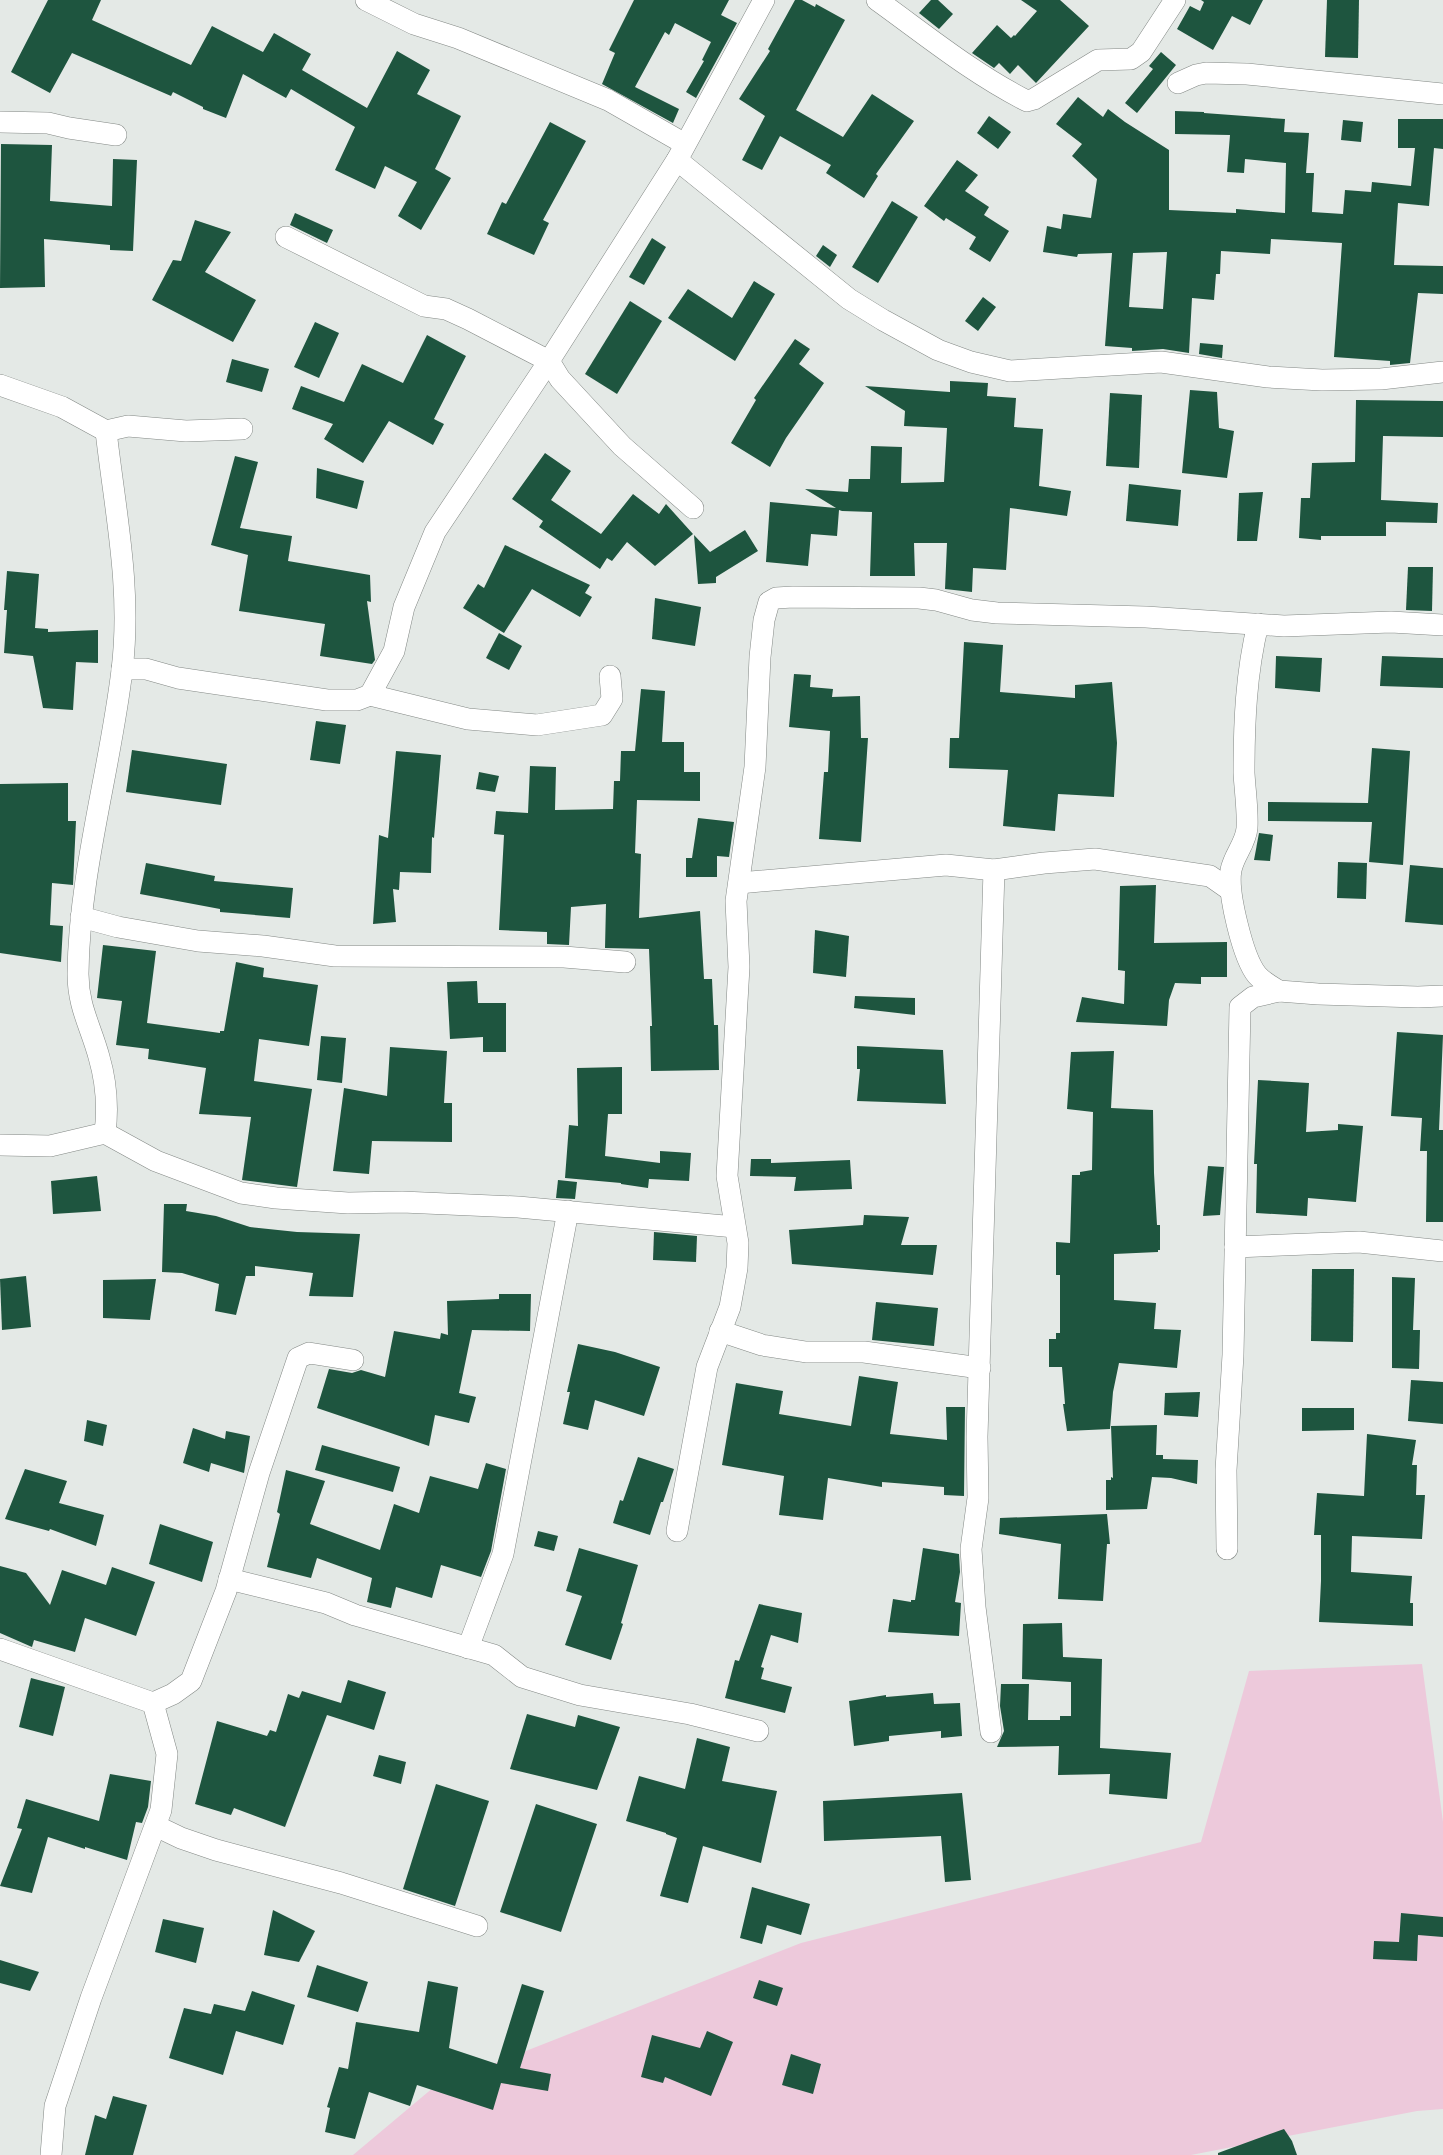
<svg xmlns="http://www.w3.org/2000/svg" width="1443" height="2155" font-family="'Source Serif 4',serif">
<style>
.green{fill:#edc9db}
.building{fill:#1e553f;fill-rule:evenodd}
.lines{fill:none;stroke-linecap:round;stroke-linejoin:round}
.minor-casing{stroke:#838885;stroke-width:22}
.minor{stroke:#fff;stroke-width:21}
</style>
<rect width="100%" height="100%" fill="#e4e9e6"/>
<polygon class="green" points="1422,1664 1443,1822 1443,2109 1417,2111 1191,2155 353,2155 434,2087 801,1943 1201,1842 1249,1671"/>
<g class="building">
<polygon points="48,0 101,0 92,20 191,65 212,26 263,52 274,33 311,54 302,70 367,108 397,51 430,70 417,94 461,116 435,169 451,178 421,230 398,216 417,182 385,166 375,189 335,170 355,127 291,89 286,98 243,74 226,118 203,109 203,107 173,92 171,96 72,53 50,93 11,72"/>
<polygon points="634,0 729,0 721,15 737,23 696,98 686,92 704,61 702,60 711,42 675,23 669,35 665,32 635,87 679,109 673,123 602,84 615,53 609,50"/>
<polygon points="795,0 802,0 815,7 816,4 845,20 796,110 843,137 872,94 914,121 876,174 878,176 864,198 826,173 831,165 780,136 762,170 742,160 765,116 739,99 770,51 768,49"/>
<polygon points="931,0 938,0 953,14 939,29 919,13"/>
<polygon points="1021,0 1060,0 1089,26 1036,83 1018,65 1010,74 999,63 994,68 972,53 997,25 1011,38 1014,35 1015,36 1037,11"/>
<polygon points="1201,0 1263,0 1250,25 1232,16 1213,50 1177,29 1190,6 1200,11 1204,2"/>
<polygon points="1327,0 1359,0 1358,58 1325,57"/>
<polygon points="1161,52 1176,65 1137,113 1125,103 1153,69 1149,66"/>
<path d="M 1078,97 L 1103,117 L 1108,109 L 1125,122 L 1169,150 L 1169,210 L 1236,213 L 1236,209 L 1285,213 L 1286,163 L 1245,159 L 1244,173 L 1227,172 L 1230,135 L 1175,134 L 1175,111 L 1204,112 L 1204,113 L 1285,119 L 1284,132 L 1309,133 L 1306,173 L 1314,173 L 1312,212 L 1343,214 L 1345,190 L 1371,192 L 1372,182 L 1411,186 L 1415,148 L 1398,148 L 1398,119 L 1443,119 L 1443,149 L 1434,148 L 1429,206 L 1398,203 L 1394,265 L 1443,266 L 1443,294 L 1418,293 L 1410,363 L 1390,365 L 1390,361 L 1334,357 L 1342,243 L 1271,239 L 1270,254 L 1221,251 L 1220,274 L 1216,274 L 1214,300 L 1192,298 L 1189,353 L 1163,349 L 1132,351 L 1132,348 L 1105,346 L 1112,253 L 1078,254 L 1077,257 L 1043,252 L 1047,226 L 1061,229 L 1063,214 L 1091,218 L 1097,179 L 1072,156 L 1082,144 L 1056,124 ZM 1167,252 L 1163,309 L 1129,307 L 1133,253 Z"/>
<polygon points="989,116 1011,132 998,149 977,133"/>
<polygon points="1343,120 1363,122 1361,142 1341,140"/>
<polygon points="550,122 586,141 543,220 549,223 534,255 487,234 502,202 506,204"/>
<polygon points="1,144 52,145 50,201 112,206 113,159 137,160 133,251 110,250 110,245 44,239 45,287 0,288"/>
<polygon points="957,160 978,175 965,191 989,207 984,215 1009,231 990,262 969,249 976,237 946,218 944,221 924,206"/>
<polygon points="892,201 918,217 878,283 852,267"/>
<polygon points="295,213 333,230 327,243 290,225"/>
<polygon points="195,220 231,232 205,272 256,300 233,342 152,300 173,260 181,261"/>
<polygon points="652,238 666,247 644,285 629,277"/>
<polygon points="823,245 837,255 830,267 816,256"/>
<polygon points="754,281 775,294 735,361 668,318 688,289 732,318"/>
<polygon points="983,297 996,307 978,331 965,321"/>
<polygon points="630,301 662,321 617,394 585,374"/>
<polygon points="315,322 339,333 319,378 294,367"/>
<polygon points="427,335 466,356 434,419 444,424 433,445 389,421 363,463 324,439 333,424 292,409 301,386 344,402 362,364 403,383"/>
<polygon points="795,339 810,349 799,364 824,383 786,438 770,467 731,443 756,400 754,398"/>
<polygon points="1200,343 1223,345 1222,358 1199,354"/>
<polygon points="232,359 269,369 262,392 226,382"/>
<polygon points="950,381 988,383 987,396 1016,398 1014,427 1043,429 1039,486 1071,491 1067,516 1010,508 1006,570 973,568 972,592 945,589 947,543 914,543 915,576 870,576 872,512 842,511 839,510 837,536 811,534 808,566 766,562 770,502 836,508 805,489 848,492 849,479 870,479 871,446 902,447 901,483 944,482 947,428 904,426 905,411 865,386 950,392"/>
<polygon points="1190,390 1217,392 1219,428 1234,431 1227,478 1182,473"/>
<polygon points="1110,393 1142,395 1139,468 1106,466"/>
<polygon points="1356,400 1443,401 1443,437 1383,436 1381,500 1438,503 1437,523 1386,522 1386,536 1321,536 1321,540 1299,538 1301,498 1310,498 1312,463 1355,462"/>
<polygon points="545,453 571,471 551,500 601,534 633,494 659,514 666,504 693,534 655,566 627,542 612,561 607,558 600,569 539,527 543,521 512,499"/>
<polygon points="235,456 258,462 240,528 292,536 288,561 370,575 371,602 367,601 375,660 372,664 320,656 325,624 239,611 248,555 211,545"/>
<polygon points="317,468 364,481 357,509 316,498"/>
<polygon points="1129,484 1181,490 1178,526 1126,521"/>
<polygon points="1263,492 1257,541 1237,541 1239,493"/>
<polygon points="745,530 758,551 716,577 716,583 698,584 694,535 710,552"/>
<polygon points="505,545 590,585 585,593 592,597 580,617 532,589 504,633 463,608 478,584 484,588"/>
<polygon points="1408,567 1433,567 1432,611 1406,610"/>
<polygon points="7,571 39,574 35,628 48,629 48,632 98,630 98,663 76,662 73,710 43,708 33,656 4,653 7,610 4,610"/>
<polygon points="655,598 701,607 695,646 652,639"/>
<polygon points="499,633 522,646 509,670 486,658"/>
<polygon points="964,642 1003,645 1000,692 1075,698 1075,685 1112,682 1117,743 1114,797 1058,794 1055,831 1003,826 1008,770 949,768 950,738 959,738"/>
<polygon points="1276,656 1322,658 1320,692 1275,688"/>
<polygon points="1382,656 1443,658 1443,688 1380,686"/>
<polygon points="794,674 811,675 810,687 833,689 832,697 860,696 861,738 868,738 861,842 819,839 824,772 828,772 830,731 789,727"/>
<polygon points="641,689 665,691 662,742 684,742 684,772 700,772 700,801 637,800 635,853 641,854 639,918 700,911 704,979 712,979 714,1025 718,1025 719,1070 651,1071 650,1026 652,1026 649,949 605,948 606,904 571,907 569,945 547,944 547,932 499,930 504,835 494,834 496,811 528,813 530,766 556,767 555,810 613,809 614,781 620,781 621,751 635,751"/>
<polygon points="316,721 346,725 340,764 310,760"/>
<polygon points="1372,748 1410,751 1403,865 1369,862 1372,822 1268,821 1268,802 1368,803"/>
<polygon points="132,750 227,764 221,805 126,792"/>
<polygon points="396,751 441,755 434,838 432,837 431,873 400,872 399,890 393,889 396,922 373,924 379,835 388,838"/>
<polygon points="479,772 499,776 495,792 476,789"/>
<polygon points="68,783 68,821 76,821 73,885 52,883 50,925 63,926 61,962 0,953 0,784"/>
<polygon points="698,818 734,822 729,857 717,856 717,877 686,877 686,858 692,858"/>
<polygon points="1259,833 1273,835 1270,861 1254,860"/>
<polygon points="1338,862 1367,863 1366,899 1337,898"/>
<polygon points="146,863 215,876 214,881 293,888 290,918 220,912 220,909 140,894"/>
<polygon points="1410,865 1443,868 1443,925 1405,922"/>
<polygon points="1156,885 1154,943 1227,942 1227,977 1201,977 1201,984 1175,983 1169,1000 1167,1026 1076,1022 1082,997 1124,1004 1125,971 1118,970 1120,886"/>
<polygon points="815,930 849,936 846,977 813,973"/>
<polygon points="103,945 156,951 147,1023 220,1033 220,1031 224,1031 236,962 264,968 263,977 318,985 309,1046 259,1039 254,1081 312,1089 297,1187 242,1180 251,1117 199,1114 206,1068 148,1059 149,1049 116,1045 122,1001 97,998"/>
<polygon points="477,981 478,1003 506,1003 506,1052 483,1052 483,1037 450,1039 447,982"/>
<polygon points="855,996 915,998 915,1015 854,1008"/>
<polygon points="1397,1032 1443,1035 1439,1130 1443,1130 1443,1222 1426,1222 1427,1151 1420,1151 1422,1118 1391,1116"/>
<polygon points="321,1036 346,1038 342,1083 317,1080"/>
<polygon points="857,1046 943,1050 946,1104 857,1101 860,1069 857,1069"/>
<polygon points="390,1047 447,1051 444,1103 452,1103 452,1142 372,1141 369,1174 333,1171 344,1088 387,1096"/>
<polygon points="1114,1051 1111,1108 1153,1110 1154,1173 1157,1225 1160,1225 1160,1250 1158,1250 1158,1252 1114,1254 1114,1300 1156,1303 1154,1329 1181,1330 1177,1368 1119,1363 1113,1392 1110,1429 1067,1431 1063,1404 1065,1404 1062,1367 1049,1367 1049,1339 1056,1339 1056,1333 1060,1333 1060,1275 1056,1275 1056,1242 1070,1243 1072,1175 1080,1175 1080,1172 1092,1170 1093,1112 1067,1109 1071,1052"/>
<polygon points="622,1067 622,1114 608,1114 605,1156 660,1163 660,1151 691,1153 689,1181 649,1179 648,1188 621,1184 621,1183 565,1178 569,1125 578,1126 577,1068"/>
<polygon points="1258,1080 1309,1083 1306,1132 1338,1130 1338,1124 1363,1126 1356,1202 1308,1198 1307,1216 1256,1213 1257,1164 1254,1164"/>
<polygon points="751,1159 771,1159 771,1163 850,1160 852,1189 794,1191 796,1177 750,1176"/>
<polygon points="1208,1166 1224,1167 1220,1215 1203,1216"/>
<polygon points="97,1176 101,1211 53,1214 51,1181"/>
<polygon points="558,1180 577,1182 575,1199 556,1198"/>
<polygon points="164,1204 187,1204 186,1211 216,1216 250,1227 297,1232 360,1234 353,1297 309,1296 313,1273 255,1266 255,1276 246,1276 236,1315 215,1311 219,1284 182,1273 162,1272"/>
<polygon points="864,1215 909,1217 901,1245 937,1245 933,1275 792,1264 789,1230 863,1225"/>
<polygon points="654,1232 697,1236 696,1262 653,1260"/>
<polygon points="1312,1269 1354,1269 1353,1342 1311,1341"/>
<polygon points="26,1276 31,1327 2,1330 0,1279"/>
<polygon points="1392,1277 1415,1278 1413,1330 1420,1330 1419,1369 1392,1368"/>
<polygon points="156,1279 150,1320 103,1318 103,1280"/>
<polygon points="499,1294 531,1294 530,1331 472,1330 459,1393 476,1397 469,1423 435,1415 429,1446 317,1408 329,1369 352,1373 361,1370 385,1377 394,1331 440,1339 441,1333 448,1335 447,1301 499,1299"/>
<polygon points="876,1302 938,1308 934,1346 872,1340"/>
<polygon points="578,1344 615,1352 660,1367 644,1416 595,1400 588,1430 563,1424 570,1392 567,1392"/>
<polygon points="859,1376 898,1382 890,1434 947,1440 946,1407 965,1407 964,1496 944,1495 944,1487 882,1482 882,1487 828,1478 823,1520 779,1515 784,1476 722,1465 736,1383 783,1391 779,1414 851,1426"/>
<polygon points="1411,1380 1443,1382 1443,1424 1408,1421"/>
<polygon points="1200,1392 1198,1417 1164,1415 1165,1393"/>
<polygon points="1302,1408 1354,1408 1354,1430 1302,1431"/>
<polygon points="87,1420 107,1425 103,1446 84,1441"/>
<polygon points="1157,1425 1156,1455 1163,1455 1163,1459 1198,1460 1197,1484 1171,1478 1152,1477 1147,1509 1106,1510 1106,1480 1111,1480 1111,1477 1113,1478 1111,1426"/>
<polygon points="193,1428 225,1439 226,1431 250,1436 244,1473 211,1463 209,1472 183,1463"/>
<polygon points="1367,1434 1416,1440 1412,1465 1417,1465 1416,1495 1425,1495 1422,1539 1352,1536 1351,1572 1412,1576 1410,1603 1413,1603 1413,1626 1319,1622 1321,1581 1321,1535 1314,1535 1317,1493 1364,1496"/>
<polygon points="322,1445 400,1467 393,1492 315,1470"/>
<polygon points="638,1457 674,1469 663,1502 661,1502 650,1535 613,1523 620,1500 623,1501"/>
<polygon points="486,1463 506,1469 491,1551 481,1577 441,1565 432,1598 396,1587 391,1608 367,1602 372,1578 317,1558 311,1578 267,1567 280,1514 277,1512 286,1470 325,1481 310,1524 380,1550 394,1504 419,1513 430,1476 478,1489"/>
<polygon points="25,1469 67,1481 59,1503 104,1515 96,1546 50,1529 49,1531 5,1519"/>
<polygon points="1107,1514 1110,1544 1107,1544 1103,1601 1058,1599 1061,1544 999,1534 1000,1518"/>
<polygon points="160,1524 213,1542 202,1582 149,1564"/>
<polygon points="538,1531 558,1536 554,1551 534,1546"/>
<polygon points="579,1548 638,1565 621,1623 623,1624 611,1660 565,1645 582,1596 566,1591"/>
<polygon points="923,1548 959,1554 960,1572 955,1602 961,1603 959,1636 888,1632 893,1599 911,1602 911,1600 915,1600"/>
<polygon points="0,1566 26,1573 50,1605 62,1570 106,1585 112,1567 155,1582 136,1636 85,1618 75,1652 34,1640 32,1647 0,1633"/>
<polygon points="759,1604 802,1613 798,1643 771,1635 761,1667 764,1668 761,1679 792,1687 785,1713 725,1698 735,1660 739,1661"/>
<polygon points="1062,1623 1063,1657 1102,1659 1100,1748 1171,1753 1167,1799 1109,1794 1110,1774 1058,1775 1059,1746 997,1747 1004,1731 1000,1706 1001,1684 1029,1684 1028,1720 1060,1720 1060,1716 1071,1716 1071,1682 1022,1679 1023,1624"/>
<polygon points="31,1678 65,1687 53,1736 19,1727"/>
<polygon points="348,1680 386,1692 374,1730 327,1715 285,1827 234,1808 231,1815 195,1804 217,1721 267,1736 270,1730 276,1732 288,1694 299,1698 302,1691 341,1703"/>
<polygon points="933,1693 934,1704 960,1703 962,1736 941,1738 941,1731 889,1736 889,1741 854,1746 849,1701 886,1695 886,1697"/>
<polygon points="527,1714 575,1727 578,1715 620,1727 597,1790 510,1769"/>
<polygon points="697,1738 730,1747 722,1781 777,1791 761,1863 703,1846 688,1903 660,1896 677,1838 666,1834 666,1833 626,1821 639,1776 685,1789"/>
<polygon points="379,1755 406,1762 401,1784 373,1776"/>
<polygon points="110,1774 151,1781 148,1807 142,1823 136,1822 127,1860 85,1847 85,1849 48,1837 32,1893 0,1886 22,1829 17,1828 26,1799 99,1821"/>
<polygon points="436,1784 489,1801 455,1906 403,1889"/>
<polygon points="962,1793 971,1880 945,1882 941,1836 824,1841 823,1801"/>
<polygon points="536,1804 597,1824 561,1932 500,1912"/>
<polygon points="752,1887 810,1904 801,1935 767,1925 762,1944 740,1938"/>
<polygon points="273,1910 315,1931 299,1962 264,1955"/>
<polygon points="1401,1913 1443,1917 1443,1937 1418,1935 1417,1961 1373,1959 1374,1941 1399,1942"/>
<polygon points="163,1919 204,1928 196,1963 155,1952"/>
<polygon points="0,1960 39,1972 30,1991 0,1983"/>
<polygon points="317,1965 368,1982 358,2012 307,1997"/>
<polygon points="759,1980 783,1988 777,2006 753,1998"/>
<polygon points="428,1981 458,1987 449,2048 497,2064 522,1984 544,1991 520,2068 551,2074 548,2091 501,2083 493,2110 417,2085 410,2106 369,2092 355,2139 325,2132 330,2108 327,2107 339,2067 348,2069 356,2022 419,2032"/>
<polygon points="252,1991 295,2005 283,2045 236,2031 223,2075 169,2058 184,2008 211,2014 214,2004 245,2011"/>
<polygon points="707,2031 733,2042 711,2096 665,2077 663,2083 641,2077 652,2035 700,2048"/>
<polygon points="791,2054 821,2064 813,2094 782,2085"/>
<polygon points="113,2096 147,2105 133,2155 85,2155 95,2115 106,2119"/>
<polygon points="1284,2129 1292,2141 1297,2155 1218,2155 1218,2153"/>
</g>
<g class="lines">
<defs>
<g id="minor">
<polyline points="366,0 414,24 458,38 608,100 685,144"/>
<path d="M 877,0 C 927,36 972,73 1027,101 L 1034,99 L 1098,60 L 1131,59 L 1141,52 L 1175,0"/>
<polyline points="1178,83 1196,75 1206,73 1247,74 1443,94"/>
<polyline points="0,122 48,123 69,128 116,135"/>
<polyline points="677,160 849,299 883,320 938,350 971,362 1010,371 1161,362 1268,377 1322,380 1381,379 1443,372"/>
<polyline points="286,237 424,306 446,309 468,319 549,361 560,379 622,446 693,508"/>
<polyline points="0,385 62,407 106,431 128,426 186,431 242,429"/>
<path d="M 1258,624 C 1246,673 1244,723 1244,773 C 1245,791 1248,810 1247,828 C 1246,843 1234,855 1231,870 C 1227,892 1243,958 1257,975 C 1263,982 1271,986 1279,991"/>
<polyline points="122,669 146,669 178,678 327,700 357,700 370,695 468,719 537,725 602,715 612,699 610,676"/>
<polyline points="370,695 394,651 404,607 435,532 549,361 677,160 764,0"/>
<polyline points="739,883 946,865 994,870 1044,863 1095,859 1210,876 1230,890"/>
<polyline points="81,917 118,927 198,941 263,946 335,956 564,957 625,962"/>
<path d="M 105,1133 C 108,1109 106,1081 99,1057 C 91,1027 78,1007 78,974 C 79,872 110,771 122,670 C 132,589 115,511 106,431"/>
<polyline points="0,1145 50,1146 105,1133 156,1161 241,1193 276,1198 348,1203 402,1202 518,1207 735,1227"/>
<polyline points="1235,1247 1359,1242 1443,1251"/>
<polyline points="720,1331 762,1345 806,1352 864,1352 980,1368"/>
<polyline points="677,1531 707,1367 730,1307 737,1268 738,1243 727,1176 739,967 736,901 755,767 760,657 764,620 769,602 776,598 793,597 919,598 936,600 972,610 997,613 1146,617 1284,626 1391,622 1443,625"/>
<polyline points="1227,1549 1226,1470 1233,1355 1240,1007 1253,997 1279,991 1318,994 1418,997 1443,996"/>
<polyline points="229,1579 326,1603 355,1615 494,1655 522,1677 580,1695 690,1714 758,1731"/>
<polyline points="468,1648 503,1554 568,1211"/>
<polyline points="0,1649 153,1703 173,1694 191,1681 226,1591 259,1473 298,1358 309,1353 353,1360"/>
<polyline points="991,1732 975,1607 971,1549 978,1498 977,1437 994,870"/>
<polyline points="156,1826 181,1838 216,1850 341,1883 477,1926"/>
<polyline points="51,2155 55,2106 91,1998 161,1810 167,1754 153,1703"/>
</g>
</defs>
<use href="#minor" class="minor-casing"/>
<use href="#minor" class="minor"/>
</g>
</svg>
